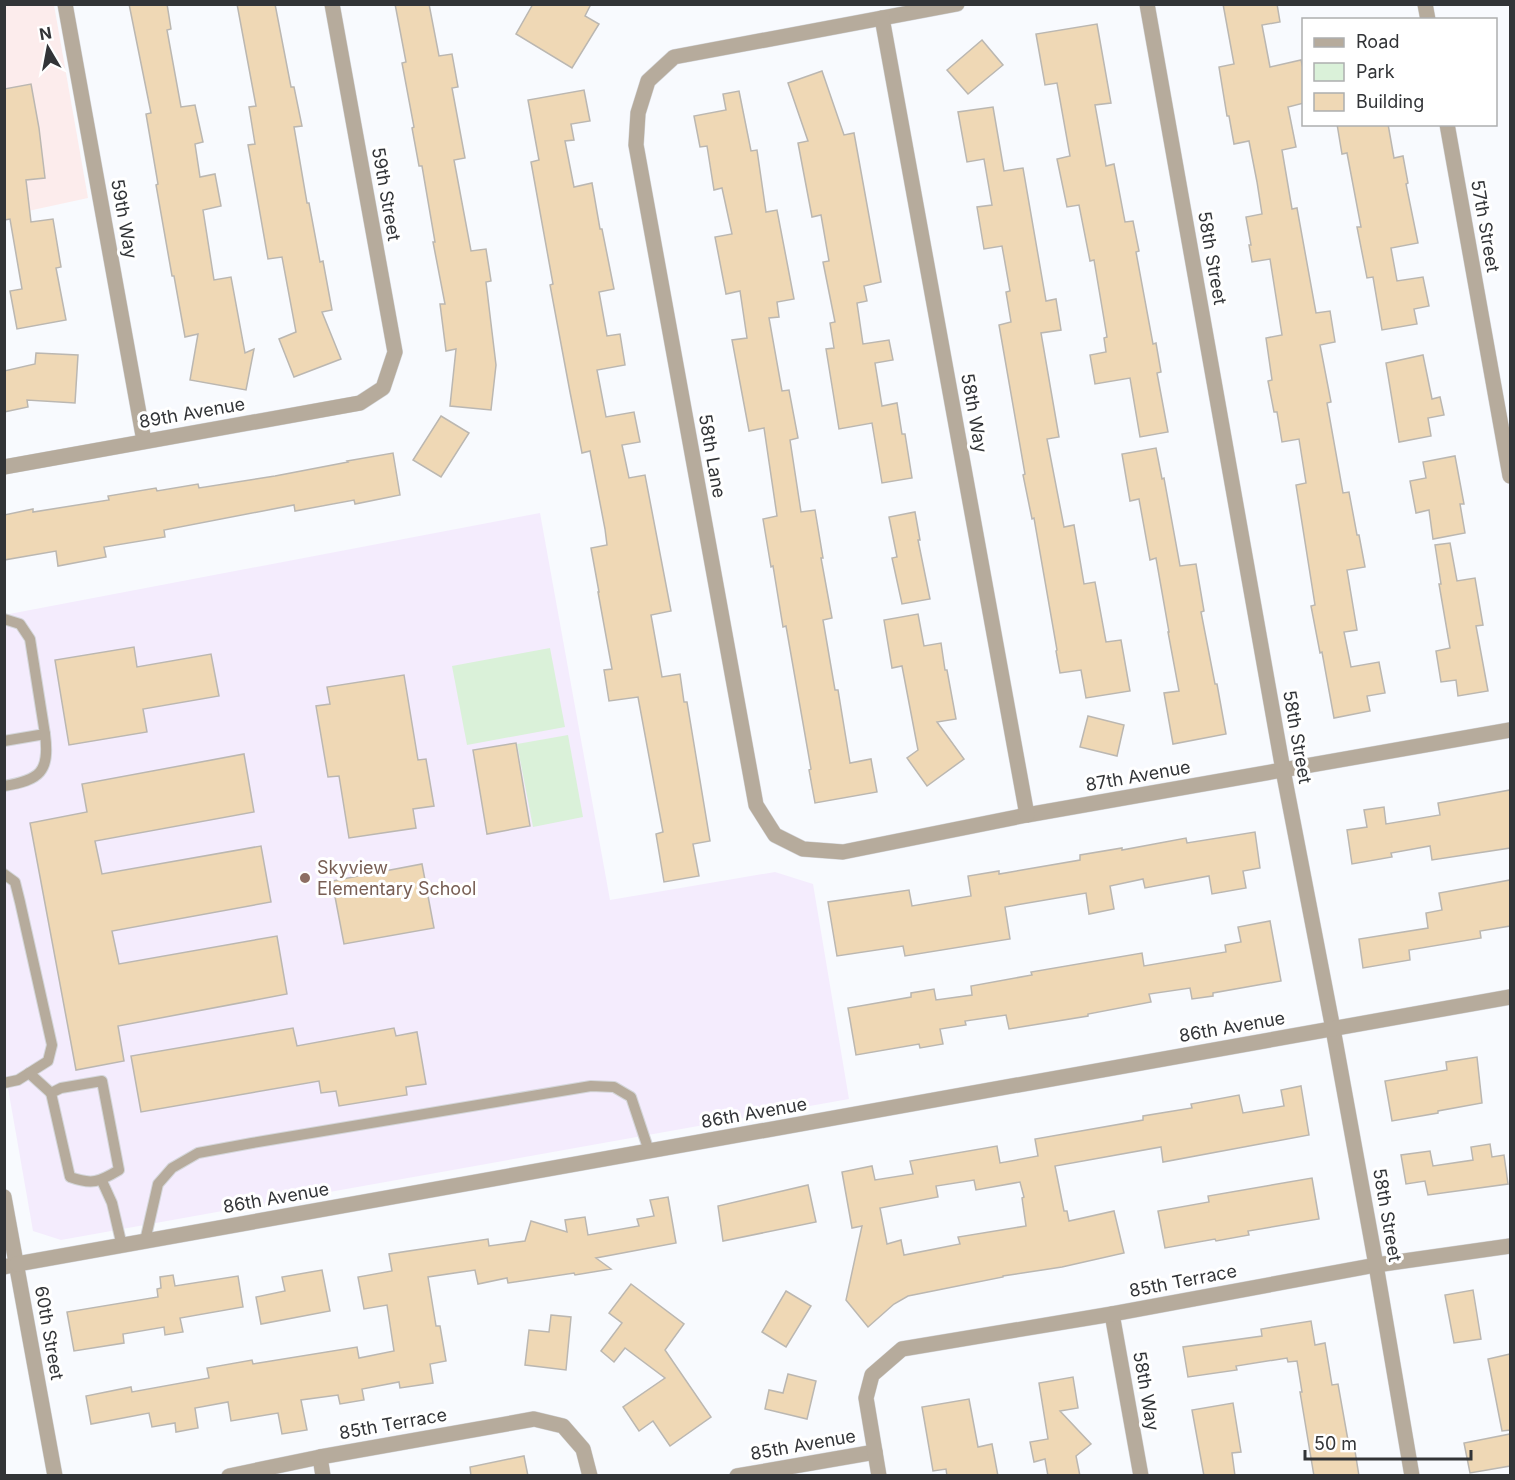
<svg xmlns="http://www.w3.org/2000/svg" width="1515" height="1480" font-family="Inter,sans-serif">
<style>
.commercial{fill:#fcecec}
.education{fill:#f4ecfd}
.green{fill:#daf1d9}
.building{fill:#efd8b5;stroke:#bbb7b1;stroke-width:1.5;fill-rule:evenodd}
.lines{fill:none;stroke-linecap:round;stroke-linejoin:round}
.service-casing{stroke:#d4d6da;stroke-width:12}
.minor-casing{stroke:#d4d6da;stroke-width:16}
.tertiary-casing{stroke:#d4d6da;stroke-width:16}
.service{stroke:#b6ab9c;stroke-width:10}
.minor{stroke:#b6ab9c;stroke-width:15}
.tertiary{stroke:#b6ab9c;stroke-width:15}
.education-dot{fill:#8d6e63;stroke:#fff;stroke-width:2}
.labels{text-anchor:middle;stroke-width:6;stroke-linejoin:round;paint-order:stroke}
.street-label{font-size:18px;fill:#323437;stroke:#fff}
.education-label{font-size:18px;fill:#785e54;stroke:#fff;text-anchor:start}
</style>
<rect width="100%" height="100%" fill="#f8fafe"/>
<polygon class="commercial" points="4,5 54,5 88,198 5,216"/>
<polygon class="education" points="540,513 610,900 775,872 813,884 849,1099 61,1240 33,1231 5,1071 4,615"/>
<g class="green">
<polygon points="550,648 565,727 467,745 452,666"/>
<polygon points="568,735 583,817 533,827 517,744"/>
</g>
<g class="building">
<polygon points="129,4 167,4 171,29 167,30 181,107 195,105 203,142 195,144 200,177 215,174 221,206 203,210 214,280 231,277 245,353 254,349 246,390 190,380 198,334 185,337 174,276 172,276 156,185 158,184 146,114 151,113"/>
<polygon points="237,4 275,4 291,87 294,87 302,126 294,127 307,203 309,203 320,262 323,261 332,310 322,312 341,359 294,377 279,339 296,332 282,257 268,259 248,145 255,144 249,107 256,106"/>
<polygon points="395,4 429,4 439,56 452,54 458,87 452,88 465,158 454,160 471,251 486,249 491,281 486,282 496,365 491,410 450,406 456,349 446,351 440,304 445,304 433,242 435,242 422,166 419,166 412,128 414,127 402,63 406,62"/>
<polygon points="533,4 591,4 585,16 599,24 572,68 516,34"/>
<polygon points="1223,4 1277,4 1280,22 1262,25 1270,67 1301,60 1304,72 1304,103 1288,107 1296,147 1282,150 1292,209 1297,208 1316,313 1330,311 1335,342 1320,345 1331,402 1327,403 1343,493 1349,492 1357,535 1359,535 1365,567 1347,570 1357,630 1344,632 1351,667 1379,662 1385,693 1367,696 1370,711 1334,718 1322,652 1320,653 1311,606 1315,605 1296,485 1306,483 1299,439 1282,442 1277,412 1274,412 1268,381 1272,380 1266,338 1282,335 1270,259 1252,262 1249,245 1251,245 1246,217 1262,214 1257,182 1249,141 1234,144 1229,116 1227,116 1219,67 1234,64"/>
<polygon points="1097,24 1111,103 1095,105 1106,166 1114,164 1125,222 1133,221 1139,251 1136,252 1153,344 1156,343 1161,372 1157,373 1168,432 1140,437 1130,378 1095,384 1090,355 1106,352 1104,338 1107,337 1094,260 1090,261 1079,205 1067,207 1057,159 1070,156 1057,83 1045,85 1036,34"/>
<polygon points="982,40 1003,65 968,94 947,70"/>
<polygon points="822,71 844,135 854,133 881,282 864,286 867,301 857,303 863,344 889,340 893,360 875,363 882,406 897,403 902,434 905,434 912,478 882,483 872,423 839,429 826,349 834,348 830,323 835,322 823,262 829,261 821,215 812,217 798,143 808,141 788,83"/>
<polygon points="31,84 39,128 45,178 26,180 31,222 53,219 61,267 56,268 66,320 17,329 10,291 22,289 10,219 4,220 4,89"/>
<polygon points="584,90 590,121 571,124 574,140 565,141 574,187 592,183 600,229 602,229 614,289 599,292 607,336 620,334 625,365 597,370 606,417 634,412 640,442 622,445 629,478 645,475 671,611 651,615 662,677 680,674 684,702 687,702 710,841 693,844 699,876 664,882 656,834 663,832 638,697 609,701 604,670 612,669 598,592 599,592 591,548 607,545 605,529 590,451 582,453 570,392 550,285 553,284 531,162 539,160 528,100"/>
<polygon points="739,91 751,151 757,150 766,212 777,210 794,299 777,302 779,317 769,318 782,391 789,390 798,438 790,440 801,512 815,510 823,558 821,558 832,618 823,620 835,690 838,690 850,763 871,759 877,792 815,803 809,770 811,769 786,626 783,627 773,566 771,567 763,519 777,516 764,428 749,431 732,340 747,338 740,291 726,294 715,237 732,234 722,188 714,190 707,146 700,147 694,116 726,110 723,94"/>
<polygon points="993,107 1004,171 1023,168 1046,301 1056,299 1061,330 1041,333 1059,437 1047,439 1064,527 1074,525 1084,584 1095,582 1106,642 1121,640 1130,691 1086,698 1081,670 1060,673 1056,651 1057,650 1034,518 1032,519 1023,475 1025,474 999,325 1011,322 1006,292 1010,291 1002,246 984,249 977,207 992,205 984,159 967,162 958,112"/>
<polygon points="1337,124 1388,124 1394,158 1403,156 1408,183 1406,184 1418,243 1391,248 1397,281 1423,277 1429,306 1414,309 1417,324 1382,330 1373,277 1367,278 1357,227 1361,227 1347,153 1342,154"/>
<polygon points="36,353 78,355 75,403 27,400 28,407 4,412 4,371 35,364"/>
<polygon points="1423,355 1432,399 1440,397 1444,415 1428,418 1431,436 1399,442 1386,363"/>
<polygon points="441,416 469,433 441,477 413,460"/>
<polygon points="1156,448 1162,479 1164,478 1180,566 1196,564 1204,611 1201,612 1215,684 1217,684 1226,734 1173,744 1164,693 1179,691 1168,632 1169,632 1156,558 1150,560 1139,499 1130,501 1122,454"/>
<polygon points="393,453 400,495 355,504 354,500 295,511 294,505 164,530 165,537 104,547 106,557 58,566 56,551 4,560 4,515 33,509 33,512 109,500 108,496 156,488 157,491 198,484 199,488 275,476 348,462 347,461"/>
<polygon points="1455,456 1464,504 1460,504 1465,533 1433,539 1429,510 1416,513 1410,481 1426,478 1423,462"/>
<polygon points="915,512 920,540 918,540 930,599 902,604 892,558 897,557 889,517"/>
<polygon points="1450,543 1457,581 1475,578 1483,625 1476,626 1488,691 1458,696 1456,680 1441,682 1436,651 1450,648 1439,584 1441,584 1435,545"/>
<polygon points="918,614 924,646 941,643 945,670 947,670 956,719 937,722 964,759 927,786 907,758 918,750 902,666 892,668 884,620"/>
<polygon points="134,647 137,667 211,654 219,696 143,709 147,732 69,745 55,660"/>
<polygon points="404,675 418,760 426,759 434,806 413,809 416,828 349,838 339,776 328,777 316,706 330,704 327,687"/>
<polygon points="1088,716 1124,725 1117,756 1080,747"/>
<polygon points="516,743 530,826 487,834 473,750"/>
<polygon points="244,754 254,812 95,841 102,874 261,846 271,902 112,931 119,964 277,936 287,994 118,1026 124,1061 76,1070 30,823 87,812 82,784"/>
<polygon points="1510,790 1510,848 1432,860 1430,846 1391,853 1392,857 1352,864 1347,830 1367,827 1364,810 1384,807 1386,824 1440,815 1438,803"/>
<polygon points="1255,832 1260,868 1243,871 1246,888 1212,894 1209,876 1145,888 1143,879 1110,886 1114,909 1089,914 1086,893 1005,907 1010,939 905,956 903,946 837,956 828,902 909,890 912,906 971,896 968,876 999,871 999,874 1080,860 1080,855 1122,848 1122,850 1186,838 1187,843"/>
<polygon points="422,864 434,928 344,944 332,881"/>
<polygon points="1510,880 1510,926 1480,931 1481,938 1409,950 1410,960 1363,968 1359,939 1428,928 1426,913 1442,910 1439,893"/>
<polygon points="1270,921 1281,981 1213,993 1213,996 1192,999 1190,988 1149,994 1151,1002 1088,1014 1088,1016 1009,1029 1006,1015 965,1021 966,1025 940,1029 943,1044 920,1048 919,1044 856,1055 848,1008 911,997 911,993 934,989 936,1000 972,995 971,986 1032,975 1031,972 1142,953 1144,966 1226,952 1225,945 1241,942 1238,927"/>
<polygon points="293,1028 297,1046 394,1028 396,1036 417,1032 426,1084 406,1087 407,1095 339,1106 336,1091 321,1093 319,1081 141,1112 131,1056"/>
<polygon points="1477,1057 1482,1103 1438,1111 1438,1113 1392,1121 1385,1081 1447,1070 1446,1062"/>
<path d="M 1301,1086 L 1309,1135 L 1163,1162 L 1161,1147 L 1055,1166 L 1064,1211 L 1067,1211 L 1069,1221 L 1114,1211 L 1124,1253 L 1062,1267 L 1003,1276 L 1003,1277 L 908,1296 L 894,1304 L 868,1327 L 846,1300 L 862,1226 L 852,1228 L 842,1172 L 872,1166 L 875,1180 L 913,1174 L 910,1161 L 997,1146 L 1000,1163 L 1038,1156 L 1035,1139 L 1143,1120 L 1143,1116 L 1192,1108 L 1191,1104 L 1239,1095 L 1243,1113 L 1284,1106 L 1281,1090 ZM 974,1180 L 976,1190 L 1020,1182 L 1024,1197 L 1022,1198 L 1026,1226 L 958,1237 L 960,1244 L 904,1255 L 901,1240 L 887,1244 L 880,1208 L 938,1197 L 936,1186 Z"/>
<polygon points="1490,1144 1492,1157 1504,1155 1508,1184 1428,1195 1425,1181 1406,1184 1401,1155 1430,1151 1433,1166 1473,1160 1471,1147"/>
<polygon points="1312,1178 1319,1219 1248,1231 1249,1235 1216,1241 1215,1239 1165,1248 1158,1211 1209,1202 1208,1196"/>
<polygon points="808,1185 816,1222 723,1241 718,1206"/>
<polygon points="668,1197 676,1243 596,1258 611,1269 575,1275 574,1273 508,1283 507,1278 478,1284 475,1270 428,1277 436,1326 440,1326 446,1361 430,1364 433,1383 400,1388 399,1382 362,1389 364,1400 340,1404 338,1395 301,1400 307,1430 282,1434 278,1413 231,1421 228,1402 195,1408 198,1428 176,1432 175,1423 152,1427 149,1413 91,1424 86,1396 131,1387 132,1392 209,1378 207,1368 252,1360 253,1364 357,1347 359,1358 394,1351 387,1305 364,1309 358,1277 392,1271 389,1254 488,1239 489,1246 525,1241 531,1221 567,1232 565,1220 585,1217 588,1235 639,1226 637,1219 654,1216 650,1200"/>
<polygon points="322,1270 330,1311 261,1324 256,1297 285,1291 282,1277"/>
<polygon points="173,1275 175,1286 238,1276 243,1307 180,1318 183,1332 165,1335 164,1327 123,1334 124,1343 74,1351 67,1312 158,1297 157,1289 161,1288 160,1277"/>
<polygon points="631,1284 684,1324 665,1350 711,1417 670,1446 653,1421 639,1431 623,1407 665,1378 625,1348 614,1362 601,1351 622,1323 609,1313"/>
<polygon points="1473,1290 1481,1339 1454,1343 1445,1295"/>
<polygon points="786,1291 811,1306 786,1347 762,1332"/>
<polygon points="551,1315 571,1317 566,1370 525,1365 529,1330 549,1332"/>
<polygon points="1311,1321 1315,1345 1325,1343 1332,1385 1338,1384 1349,1446 1354,1445 1359,1476 1314,1476 1300,1392 1302,1392 1297,1361 1288,1362 1287,1358 1236,1366 1237,1370 1188,1377 1183,1347 1262,1336 1261,1329"/>
<polygon points="1510,1354 1510,1430 1502,1431 1488,1359"/>
<polygon points="788,1374 816,1381 807,1419 765,1409 769,1390 783,1393"/>
<polygon points="1073,1377 1078,1408 1060,1411 1091,1444 1076,1456 1080,1476 1048,1476 1045,1459 1034,1462 1030,1442 1048,1439 1039,1383"/>
<polygon points="969,1399 978,1447 992,1444 998,1476 947,1476 946,1469 933,1471 922,1407"/>
<polygon points="1233,1403 1241,1452 1232,1453 1235,1476 1204,1476 1192,1410"/>
<polygon points="1510,1434 1510,1466 1470,1473 1464,1443"/>
<polygon points="524,1456 528,1476 471,1476 470,1467"/>
</g>
<g class="lines">
<defs>
<g id="service">
<polyline points="4,619 20,624 30,639 45,734 4,741"/>
<path d="M 4,786 C 40,780 50,772 45,734"/>
<polyline points="4,874 15,882 20,902 52,1045 48,1061 18,1080 4,1083"/>
<polyline points="29,1073 51,1093"/>
<path d="M 102,1081 L 119,1170 C 99,1182 92,1185 70,1177 L 51,1093 L 61,1088 Z"/>
<polyline points="102,1181 112,1203 122,1246"/>
<polyline points="145,1241 158,1184 172,1168 198,1153 252,1143 591,1086 614,1087 631,1097 649,1151"/>
</g>
<g id="minor">
<polyline points="65,4 144,441"/>
<polyline points="957,4 674,57 648,81 638,113 636,145 756,805 775,835 803,849 843,852 1027,815 1510,730"/>
<polyline points="1425,4 1428,20"/>
<polyline points="882,18 1027,815"/>
<polyline points="1447,124 1510,476"/>
<polyline points="4,467 360,403 383,388 395,352 332,4"/>
<polyline points="4,1267 17,1264"/>
<polyline points="1112,1314 1141,1476"/>
<polyline points="320,1457 323,1476"/>
<polyline points="229,1476 320,1457 534,1419 563,1426 583,1449 590,1476"/>
<polyline points="737,1476 875,1452"/>
<polyline points="879,1476 866,1398 872,1375 902,1349 1112,1314 1376,1265 1510,1246"/>
</g>
<g id="tertiary">
<polyline points="1147,4 1283,770 1333,1029 1376,1265 1412,1476"/>
<polyline points="4,1197 55,1476"/>
<polyline points="17,1264 1510,997"/>
</g>
</defs>
<use href="#service" class="service-casing"/>
<use href="#minor" class="minor-casing"/>
<use href="#tertiary" class="tertiary-casing"/>
<use href="#service" class="service"/>
<use href="#minor" class="minor"/>
<use href="#tertiary" class="tertiary"/>
</g>
<circle class="education-dot" cx="305" cy="878" r="6"/>
<g class="labels">
<g class="street-label">
<text transform="translate(386 194) rotate(80)" y="6">59th Street</text>
<text transform="translate(124 219) rotate(80)" y="6">59th Way</text>
<text transform="translate(1485 226) rotate(80)" y="6">57th Street</text>
<text transform="translate(1212 258) rotate(80)" y="6">58th Street</text>
<text transform="translate(192 413) rotate(-10)" y="6">89th Avenue</text>
<text transform="translate(974 413) rotate(80)" y="6">58th Way</text>
<text transform="translate(712 456) rotate(80)" y="6">58th Lane</text>
<text transform="translate(1297 737) rotate(80)" y="6">58th Street</text>
<text transform="translate(1138 776) rotate(-10)" y="6">87th Avenue</text>
<text transform="translate(1232 1027) rotate(-10)" y="6">86th Avenue</text>
<text transform="translate(754 1113) rotate(-10)" y="6">86th Avenue</text>
<text transform="translate(276 1198) rotate(-10)" y="6">86th Avenue</text>
<text transform="translate(1387 1215) rotate(80)" y="6">58th Street</text>
<text transform="translate(1183 1281) rotate(-11)" y="6">85th Terrace</text>
<text transform="translate(49 1333) rotate(80)" y="6">60th Street</text>
<text transform="translate(1146 1391) rotate(80)" y="6">58th Way</text>
<text transform="translate(393 1424) rotate(-10)" y="6">85th Terrace</text>
<text transform="translate(803 1445) rotate(-10)" y="6">85th Avenue</text>
</g>
<g class="education-label">
<text x="317" y="874">Skyview<tspan x="317" dy="21">Elementary School</tspan></text>
</g>
</g>
<rect width="1515" height="1480" fill="none" stroke="#323437" stroke-width="12"/>
<rect x="1302" y="18" width="195" height="108" fill="#ffffff" stroke="#adaeaf" stroke-width="1.5"/>
<rect x="1314" y="38" width="30" height="9" fill="#b6ab9c" stroke="#adaeaf" stroke-width="1.5"/>
<text x="1356" y="48" font-size="18" fill="#323437">Road</text>
<rect x="1314" y="63" width="30" height="18" fill="#daf1d9" stroke="#adaeaf" stroke-width="1.5"/>
<text x="1356" y="78" font-size="18" fill="#323437">Park</text>
<rect x="1314" y="93" width="30" height="18" fill="#efd8b5" stroke="#adaeaf" stroke-width="1.5"/>
<text x="1356" y="108" font-size="18" fill="#323437">Building</text>
<g transform="translate(48 48) rotate(350)" stroke="#ffffff" stroke-width="4.5" paint-order="stroke">
<path d="M0-4.5L10 22L0 15L-10 22Z" fill="#323437"/>
<text y="-9" font-size="16" font-weight="bold" text-anchor="middle" fill="#323437">N</text>
</g>
<path d="M1305 1450v9h166v-9" fill="none" stroke="#323437" stroke-width="3"/>
<text x="1314" y="1450" font-size="18" fill="#323437" stroke="#ffffff" stroke-width="4.5" paint-order="stroke">50 m</text>
</svg>
